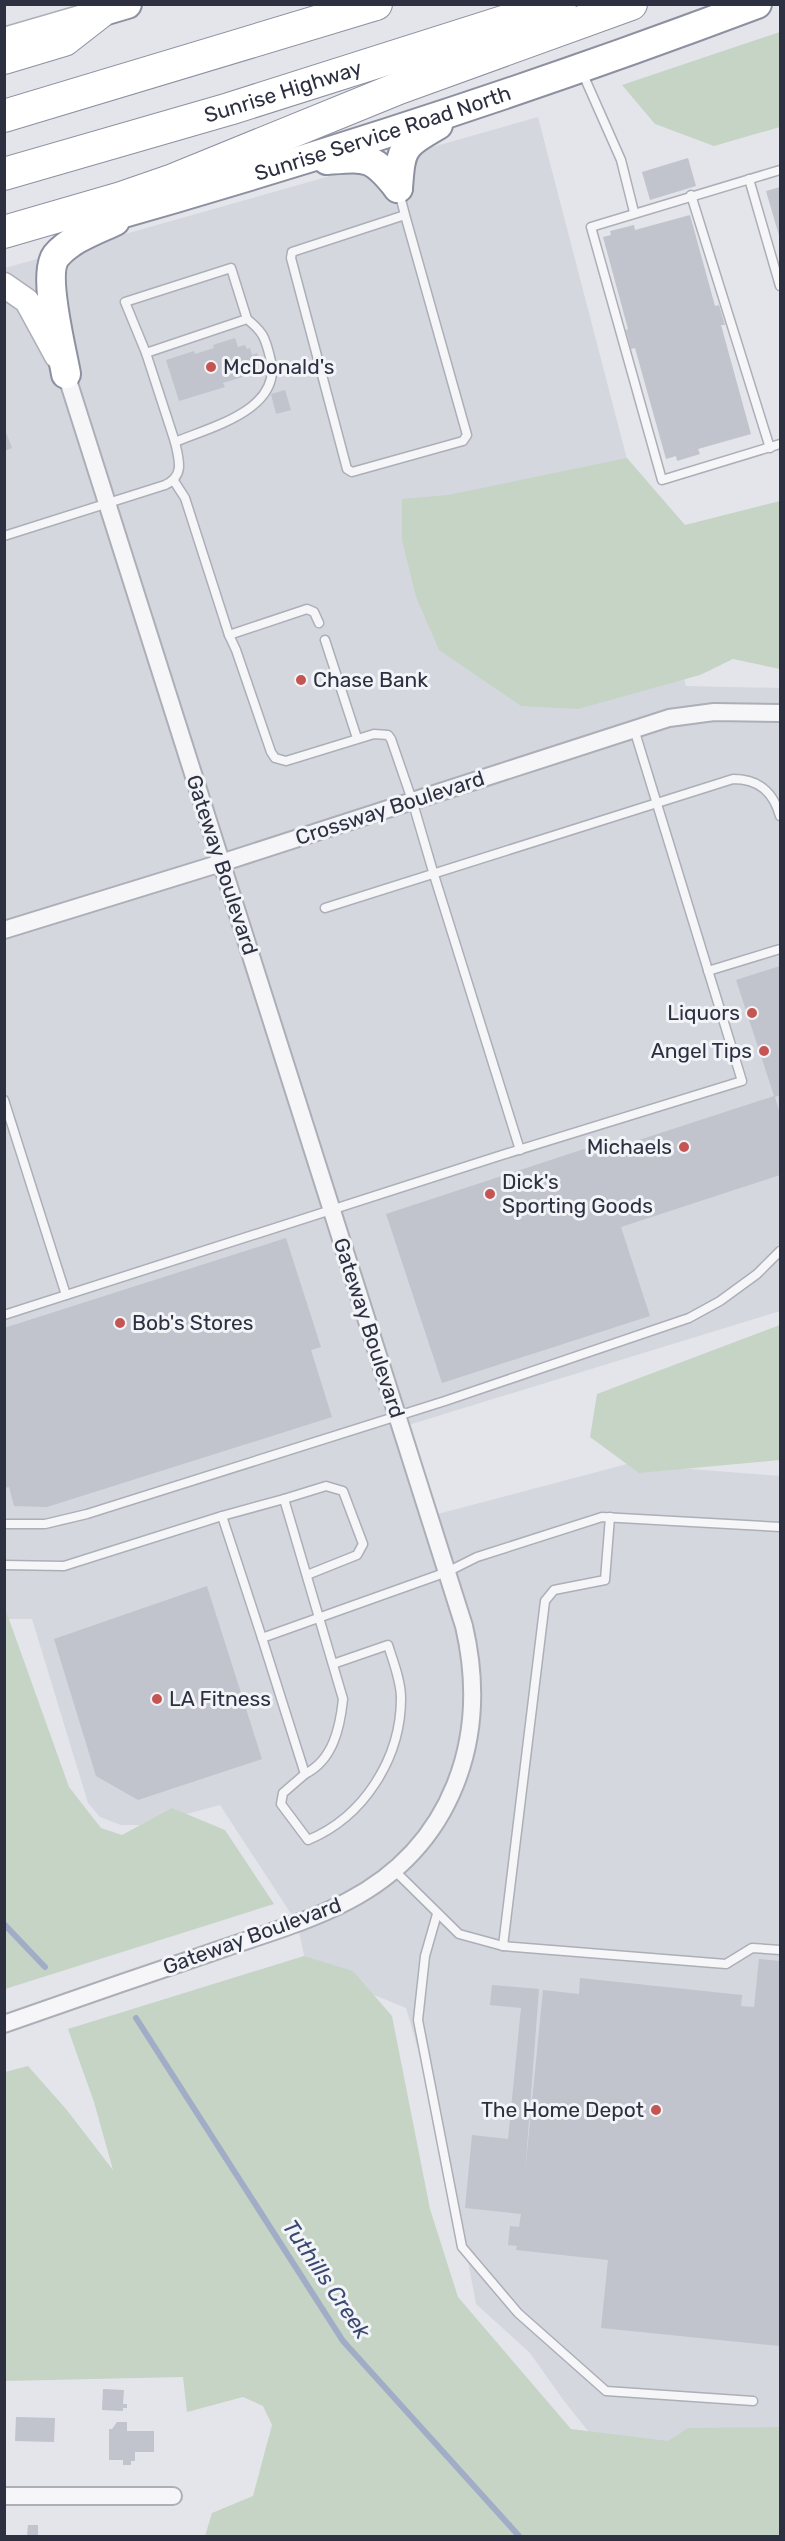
<svg xmlns="http://www.w3.org/2000/svg" width="785" height="2541" font-family="Rubik,sans-serif">
<style>
.built{fill:#d5d7df}
.green{fill:#c6d4c5}
.lines{fill:none;stroke-linecap:round;stroke-linejoin:round}
.stream{stroke:#a1adc7;stroke-width:6}
.building{fill:#c1c3cd}
.service-casing{stroke:#acafb7;stroke-width:11}
.minor-casing{stroke:#acafb7;stroke-width:20}
.secondary-casing{stroke:#acafb7;stroke-width:27}
.trunk-casing{stroke:#8c90a0;stroke-width:32}
.motorway-casing{stroke:#8c90a0;stroke-width:34}
.service{stroke:#f6f6f9;stroke-width:8}
.minor{stroke:#f6f6f9;stroke-width:16}
.secondary{stroke:#fff;stroke-width:24}
.trunk{stroke:#fff;stroke-width:28}
.motorway{stroke:#fff;stroke-width:32}
.poi-dot{fill:#c55552;stroke:#f3f4f8;stroke-width:2}
.labels{text-anchor:middle;stroke-width:6;stroke-linejoin:round;paint-order:stroke}
.street-label{font-size:21px;fill:#2c3041;stroke:#f3f4f8}
.poi-label{font-size:21px;fill:#2c3041;stroke:#f3f4f8;text-anchor:start}
.water-label{font-size:22px;font-style:italic;fill:#394873;stroke:#f3f4f8}
</style>
<rect width="100%" height="100%" fill="#e3e5ea"/>
<polygon class="built" points="538,117 686,686 780,688 780,1311 402,1427 430,1516 627,1464 780,1476 780,2460 601,2447 564,2401 530,2353 476,2304 447,2149 406,2008 307,1968 297,1923 220,1805 145,1825 121,1825 100,1817 88,1803 32,1619 5,1619 5,268"/>
<g class="green">
<polygon points="780,32 780,127 714,146 655,124 622,85"/>
<polygon points="627,458 685,525 780,501 780,669 733,659 700,675 578,709 521,706 439,650 416,597 402,540 402,499 448,495"/>
<polygon points="780,1325 780,1460 639,1473 590,1437 597,1394"/>
<polygon points="5,1608 69,1787 101,1828 122,1835 172,1808 225,1830 274,1904 5,1989"/>
<polygon points="304,1956 353,1971 392,2016 430,2209 458,2297 571,2429 668,2441 688,2428 780,2427 780,2536 205,2536 212,2513 253,2496 272,2425 263,2406 243,2397 187,2412 183,2377 5,2381 5,2072 28,2066 66,2109 113,2170 94,2102 68,2029"/>
</g>
<g class="lines">
<g class="stream">
<polyline points="4,1924 45,1967"/>
<polyline points="136,2018 343,2341 519,2536"/>
</g>
</g>
<g class="building">
<polygon points="688,158 696,186 650,200 642,172"/>
<polygon points="780,187 780,239 766,191"/>
<polygon points="690,215 715,306 719,305 725,325 721,325 751,434 698,449 700,454 677,461 676,456 666,459 635,348 631,349 626,330 628,329 603,237 611,235 610,231 634,225 635,230"/>
<polygon points="235,338 238,347 245,345 247,349 250,348 252,355 257,353 259,359 252,361 255,373 223,383 225,387 179,401 166,360 194,351 195,354 214,348 213,345"/>
<polygon points="285,390 291,410 276,414 271,394"/>
<polygon points="4,427 12,448 4,451"/>
<polygon points="780,966 780,1095 775,1097 780,1114 780,1175 621,1227 650,1316 442,1383 386,1214 593,1146 596,1154 774,1096 736,980"/>
<polygon points="286,1238 321,1347 311,1350 332,1417 47,1507 14,1506 9,1487 4,1488 4,1328"/>
<polygon points="207,1586 262,1759 138,1800 96,1776 54,1639"/>
<polygon points="759,1959 780,1961 780,2346 601,2328 608,2260 516,2250 517,2246 508,2245 510,2226 519,2227 521,2214 465,2208 472,2135 508,2139 521,2008 490,2005 492,1985 539,1989 525,2173 543,1990 579,1994 580,1978 742,1995 741,2006 754,2007"/>
<polygon points="103,2389 124,2390 123,2404 127,2404 127,2408 123,2408 123,2411 102,2410"/>
<polygon points="16,2417 55,2418 54,2442 15,2441"/>
<polygon points="117,2422 127,2422 127,2431 154,2431 154,2452 135,2452 135,2461 131,2461 131,2465 123,2465 123,2460 109,2460 109,2429 112,2429"/>
<polygon points="28,2525 38,2525 38,2536 27,2536"/>
</g>
<g class="lines">
<defs>
<g id="service">
<polyline points="582,72 621,160 634,212"/>
<polyline points="780,170 591,227 662,480 780,444"/>
<polyline points="749,179 780,286"/>
<polyline points="399,192 405,215 467,435 463,441 352,472 347,469 291,258 292,252 405,215"/>
<polyline points="691,195 770,448"/>
<path d="M 146,353 L 247,319 C 263,332 265,337 270,357 C 285,409 211,427 175,442"/>
<polyline points="174,481 185,498 229,635 236,650 271,752 275,758 286,761 374,734 388,735 391,739 412,800 434,875 520,1150"/>
<path d="M 4,536 L 165,485 C 185,476 179,460 175,442 L 146,353 L 125,302 L 231,268 L 247,319"/>
<polyline points="229,635 307,609 314,612 319,623"/>
<polyline points="325,640 357,738"/>
<path d="M 325,908 L 733,779 C 758,779 773,791 780,816"/>
<polyline points="708,971 780,949"/>
<polyline points="4,1100 66,1295"/>
<polyline points="4,1315 502,1155 742,1081 634,729"/>
<polyline points="284,1499 326,1486 343,1491 363,1544 357,1555 307,1575"/>
<path d="M 222,1516 L 284,1499 L 343,1699 C 340,1728 333,1760 305,1774 L 262,1638"/>
<polyline points="4,1524 45,1524 87,1514 445,1401 689,1318 720,1301 757,1274 780,1251"/>
<polyline points="4,1565 64,1566 222,1516 262,1638 447,1572 477,1557 602,1517 780,1527"/>
<path d="M 305,1774 L 283,1793 L 281,1804 L 308,1840 C 364,1817 401,1758 401,1698 C 401,1681 393,1661 388,1645 L 333,1664"/>
<polyline points="394,1870 459,1934 503,1946 726,1964 752,1948 780,1950"/>
<polyline points="437,1914 425,1956 418,2020 462,2247 518,2313 606,2391 753,2401"/>
<polyline points="503,1946 545,1601 554,1590 605,1580 610,1517"/>
</g>
<g id="minor">
<polyline points="4,930 221,863 669,718 714,712 780,713"/>
<path d="M 4,2024 C 72,2000 139,1977 207,1954 C 254,1937 304,1924 348,1901 C 453,1846 490,1738 464,1626 L 66,374"/>
<polyline points="4,2496 173,2496"/>
</g>
<g id="secondary">
<polyline points="4,40 90,15"/>
<polyline points="4,285 27,301 57,356"/>
</g>
<g id="trunk">
<polyline points="100,12 127,4"/>
<path d="M 327,160 C 367,157 372,155 398,188"/>
<path d="M 398,188 C 401,147 402,146 438,125"/>
<path id="s1" d="M 92,222 C 316,159 539,86 757,4"/>
<path d="M 66,374 C 62,350 42,275 56,256 C 70,239 96,230 115,221"/>
</g>
<g id="motorway">
<polyline points="4,58 64,40 100,12"/>
<polyline points="4,116 376,4"/>
<path id="s2" d="M 4,174 L 229,109 L 560,4"/>
<polyline points="4,232 121,198 173,180 399,88 631,4"/>
</g>
</defs>
<use href="#service" class="service-casing"/>
<use href="#minor" class="minor-casing"/>
<use href="#secondary" class="secondary-casing"/>
<use href="#trunk" class="trunk-casing"/>
<use href="#motorway" class="motorway-casing"/>
<use href="#service" class="service"/>
<use href="#minor" class="minor"/>
<use href="#secondary" class="secondary"/>
<use href="#trunk" class="trunk"/>
<use href="#motorway" class="motorway"/>
</g>
<g class="poi-dot">
<circle cx="211" cy="367" r="6"/>
<circle cx="301" cy="680" r="6"/>
<circle cx="752" cy="1013" r="6"/>
<circle cx="764" cy="1051" r="6"/>
<circle cx="684" cy="1147" r="6"/>
<circle cx="490" cy="1194" r="6"/>
<circle cx="120" cy="1323" r="6"/>
<circle cx="157" cy="1699" r="6"/>
<circle cx="656" cy="2110" r="6"/>
</g>
<g class="labels">
<g class="street-label">
<text dy="7" stroke="none"><textPath href="#s2" startOffset="291">Sunrise Highway</textPath></text>
<text dy="7" stroke="none"><textPath href="#s1" startOffset="304">Sunrise Service Road North</textPath></text>
<text transform="translate(390 808) rotate(-18)" y="7">Crossway Boulevard</text>
<text transform="translate(222 865) rotate(72)" y="7">Gateway Boulevard</text>
<text transform="translate(369 1328) rotate(72)" y="7">Gateway Boulevard</text>
<text transform="translate(252 1936) rotate(-20)" y="7">Gateway Boulevard</text>
</g>
<g class="poi-label">
<text x="223" y="374">McDonald's</text>
<text x="313" y="687">Chase Bank</text>
<text x="740" y="1020" text-anchor="end">Liquors</text>
<text x="752" y="1058" text-anchor="end">Angel Tips</text>
<text x="672" y="1154" text-anchor="end">Michaels</text>
<text x="502" y="1189">Dick's<tspan x="502" dy="24">Sporting Goods</tspan></text>
<text x="132" y="1330">Bob's Stores</text>
<text x="169" y="1706">LA Fitness</text>
<text x="644" y="2117" text-anchor="end">The Home Depot</text>
</g>
<g class="water-label">
<text transform="translate(327 2279) rotate(56)" y="8">Tuthills Creek</text>
</g>
</g>
<rect width="785" height="2541" fill="none" stroke="#2c3041" stroke-width="12"/>
</svg>
